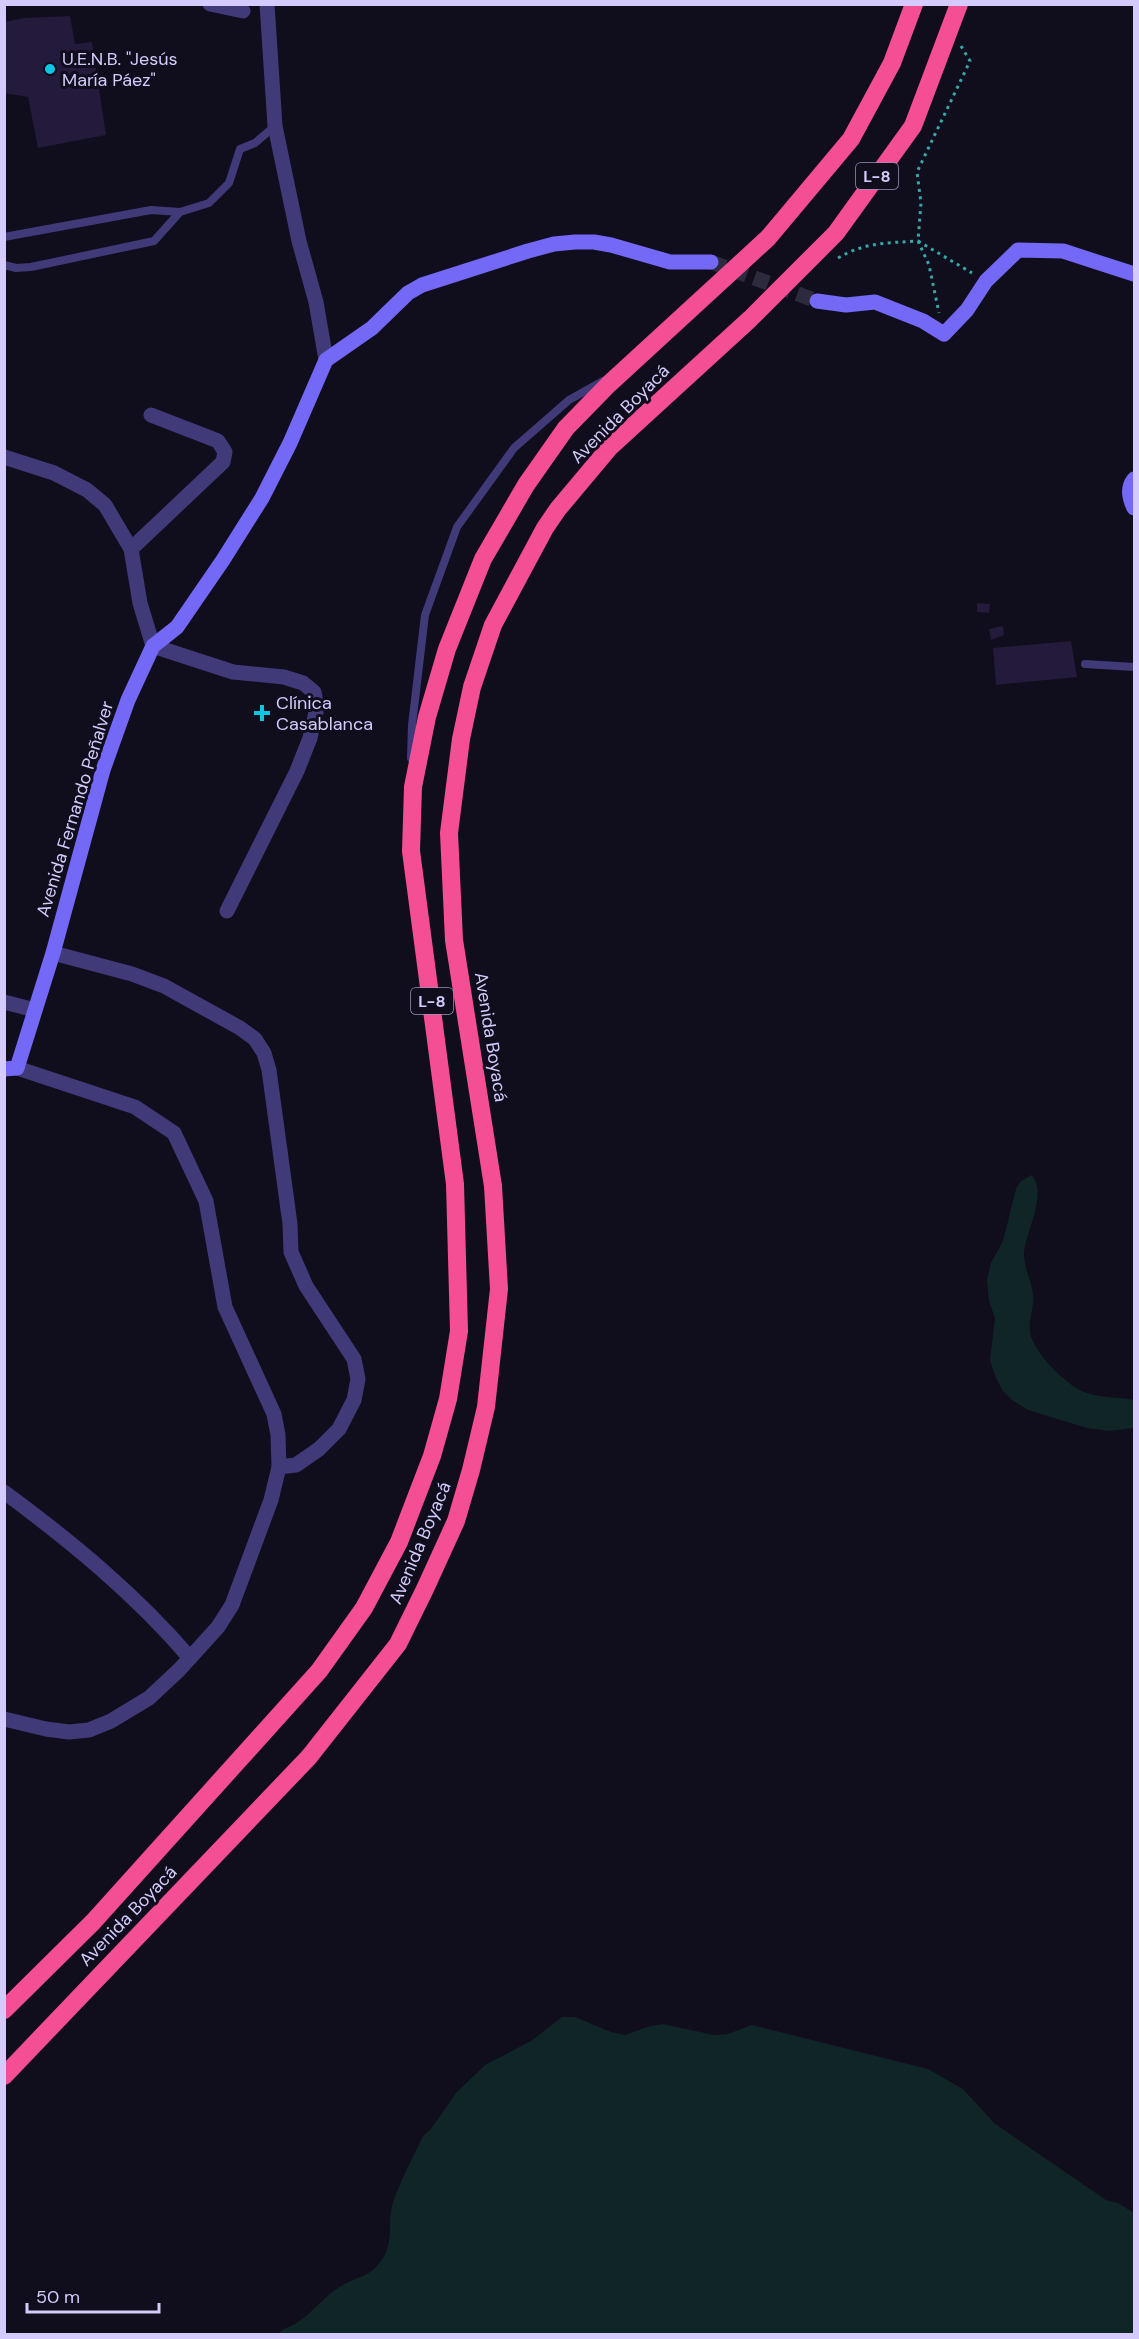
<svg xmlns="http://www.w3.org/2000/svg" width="1139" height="2339" font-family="'DM Sans',sans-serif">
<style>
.green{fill:#102626}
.building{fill:#231a3c}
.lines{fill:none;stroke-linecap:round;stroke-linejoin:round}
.secondary-tunnel{stroke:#2d2a3e;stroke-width:15;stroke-dasharray:15 8;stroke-linecap:butt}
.path{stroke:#34a7a7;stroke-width:3;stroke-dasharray:3 4.5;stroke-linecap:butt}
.lane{stroke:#403a79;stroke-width:8}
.street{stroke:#403a79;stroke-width:15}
.secondary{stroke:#7468f6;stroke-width:15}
.highway{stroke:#f44e95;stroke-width:18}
.poi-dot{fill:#0ec5e6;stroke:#100d1d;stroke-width:2}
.labels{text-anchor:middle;stroke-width:6;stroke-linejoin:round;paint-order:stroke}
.shield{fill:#100d1d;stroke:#9992b9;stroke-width:1.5}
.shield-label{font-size:16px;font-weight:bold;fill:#d4cbfc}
.poi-label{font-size:18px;fill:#d4cbfc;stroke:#100d1d;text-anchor:start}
.street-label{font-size:18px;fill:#d4cbfc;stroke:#100d1d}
</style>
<rect width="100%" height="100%" fill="#100d1d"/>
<g class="green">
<path d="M 1031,1175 C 1049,1191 1025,1233 1024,1254 C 1024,1269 1032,1281 1033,1295 C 1035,1306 1028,1319 1030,1332 C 1033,1352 1065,1384 1084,1392 C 1099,1398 1119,1397 1134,1400 L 1134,1428 L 1109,1431 L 1087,1428 L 1028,1410 L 1012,1400 L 1003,1391 L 996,1378 L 990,1360 L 995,1318 L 989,1301 L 987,1280 L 991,1263 L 1003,1241 L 1016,1189 L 1020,1182 Z"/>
<path d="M 562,2017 L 575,2017 L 611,2032 L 625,2035 L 650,2026 L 663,2024 L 714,2035 L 728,2034 L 752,2025 L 928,2069 L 963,2089 L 994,2123 L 1106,2200 L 1118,2203 L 1134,2213 L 1134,2334 L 278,2334 C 283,2329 287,2328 293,2325 C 312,2315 324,2295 343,2285 C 354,2278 366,2277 375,2268 C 398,2245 385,2224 394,2199 C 402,2178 413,2157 423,2136 L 431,2129 L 456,2093 L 485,2065 L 531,2041 Z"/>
</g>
<g class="building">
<polygon points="70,16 75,44 92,42 106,135 38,148 28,97 4,93 4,22 24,18"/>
<polygon points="977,603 990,604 989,613 977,612"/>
<polygon points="1003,626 1004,635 991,640 989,629"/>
<polygon points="1071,641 1077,677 996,685 993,648"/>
</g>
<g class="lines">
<polyline class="secondary-tunnel" points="711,262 817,301"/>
<g class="path">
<polyline points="961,46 970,61 917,172 921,203 918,241 972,273"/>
<path d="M 838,258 C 865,242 888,243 918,241 L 929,265 L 939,313"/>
</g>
<g class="lane">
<polyline points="4,237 151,210 180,212 209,203 229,183 240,149 255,143 275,126"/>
<polyline points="4,265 16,268 31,267 154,241 180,212"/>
<polyline points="1085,664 1134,667"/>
<polyline points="411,758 412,725 425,615 457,527 514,448 569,400 603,381"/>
</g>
<g class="street">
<polyline points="210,4 243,11"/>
<polyline points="267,4 275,126 299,241 316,302 326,360"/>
<polyline points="4,457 54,473 87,490 105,505 131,549 140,603 153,646 233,672 284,677 303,683 314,692 317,708 310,738 297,771 227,911"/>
<polyline points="131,549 223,462 225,452 218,441 151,415"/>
<polyline points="53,953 132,974 164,986 240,1028 255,1039 264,1053 269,1070 290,1224 291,1252 306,1286 354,1359 358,1379 354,1400 339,1429 319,1449 296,1465 279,1467"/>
<polyline points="4,1002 35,1010"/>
<path d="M 4,1492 C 72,1542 136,1595 190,1658"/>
<polyline points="4,1719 46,1729 69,1732 89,1730 111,1721 149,1698 179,1670 218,1627 232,1605 271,1500 279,1467 278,1435 274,1414 225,1307 206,1201 174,1133 135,1107 17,1068"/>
</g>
<g class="secondary">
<polyline points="817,301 846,305 875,302 923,321 944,334 967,310 986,281 1018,250 1063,251 1134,274"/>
<path d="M 1134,479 C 1127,488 1129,498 1134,508"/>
<polyline points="4,1069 17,1068 53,953 103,770 128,700 153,646 177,627 223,560 262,498 290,443 326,360 372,328 408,293 422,285 528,251 554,244 575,242 594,242 611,245 670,262 711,262"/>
</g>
<g class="highway">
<polyline points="4,2010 93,1922 319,1671 364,1608 399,1542 432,1456 448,1399 459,1331 455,1184 411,851 413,787 427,717 447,649 483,559 526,485 566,428 609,384 768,238 851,139 892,63 914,4"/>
<polyline points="4,2076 309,1757 398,1644 425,1589 456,1521 471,1470 486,1407 499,1289 493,1186 454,940 449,833 461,739 472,687 493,625 545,528 558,509 610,447 750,319 836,233 913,126 959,4"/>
</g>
</g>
<g class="poi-dot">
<circle cx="50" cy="69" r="6"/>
<path d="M259 704h6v6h6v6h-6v6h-6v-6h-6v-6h6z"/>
</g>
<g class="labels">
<g class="shield">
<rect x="856" y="163" width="42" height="26" rx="4.5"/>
<rect x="411" y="988" width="42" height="26" rx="4.5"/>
</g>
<g class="shield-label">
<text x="877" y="182">L-8</text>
<text x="432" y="1007">L-8</text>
</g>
<g class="poi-label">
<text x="62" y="65">U.E.N.B. "Jesús<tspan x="62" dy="21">María Páez"</tspan></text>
<text x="276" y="709">Clínica<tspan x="276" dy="21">Casablanca</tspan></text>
</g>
<g class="street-label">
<text transform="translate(620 414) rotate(-45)" y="6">Avenida Boyacá</text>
<text transform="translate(75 809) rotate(-73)" y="6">Avenida Fernando Peñalver</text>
<text transform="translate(491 1037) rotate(81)" y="6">Avenida Boyacá</text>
<text transform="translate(420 1543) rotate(-67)" y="6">Avenida Boyacá</text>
<text transform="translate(128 1916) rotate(-46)" y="6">Avenida Boyacá</text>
</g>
</g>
<rect width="1139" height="2339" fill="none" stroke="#d4cbfc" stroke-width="12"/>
<path d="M27 2303v9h132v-9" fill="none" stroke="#d4cbfc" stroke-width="3"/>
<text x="36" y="2303" font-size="18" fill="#d4cbfc" stroke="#100d1d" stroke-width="4.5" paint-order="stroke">50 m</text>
</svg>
